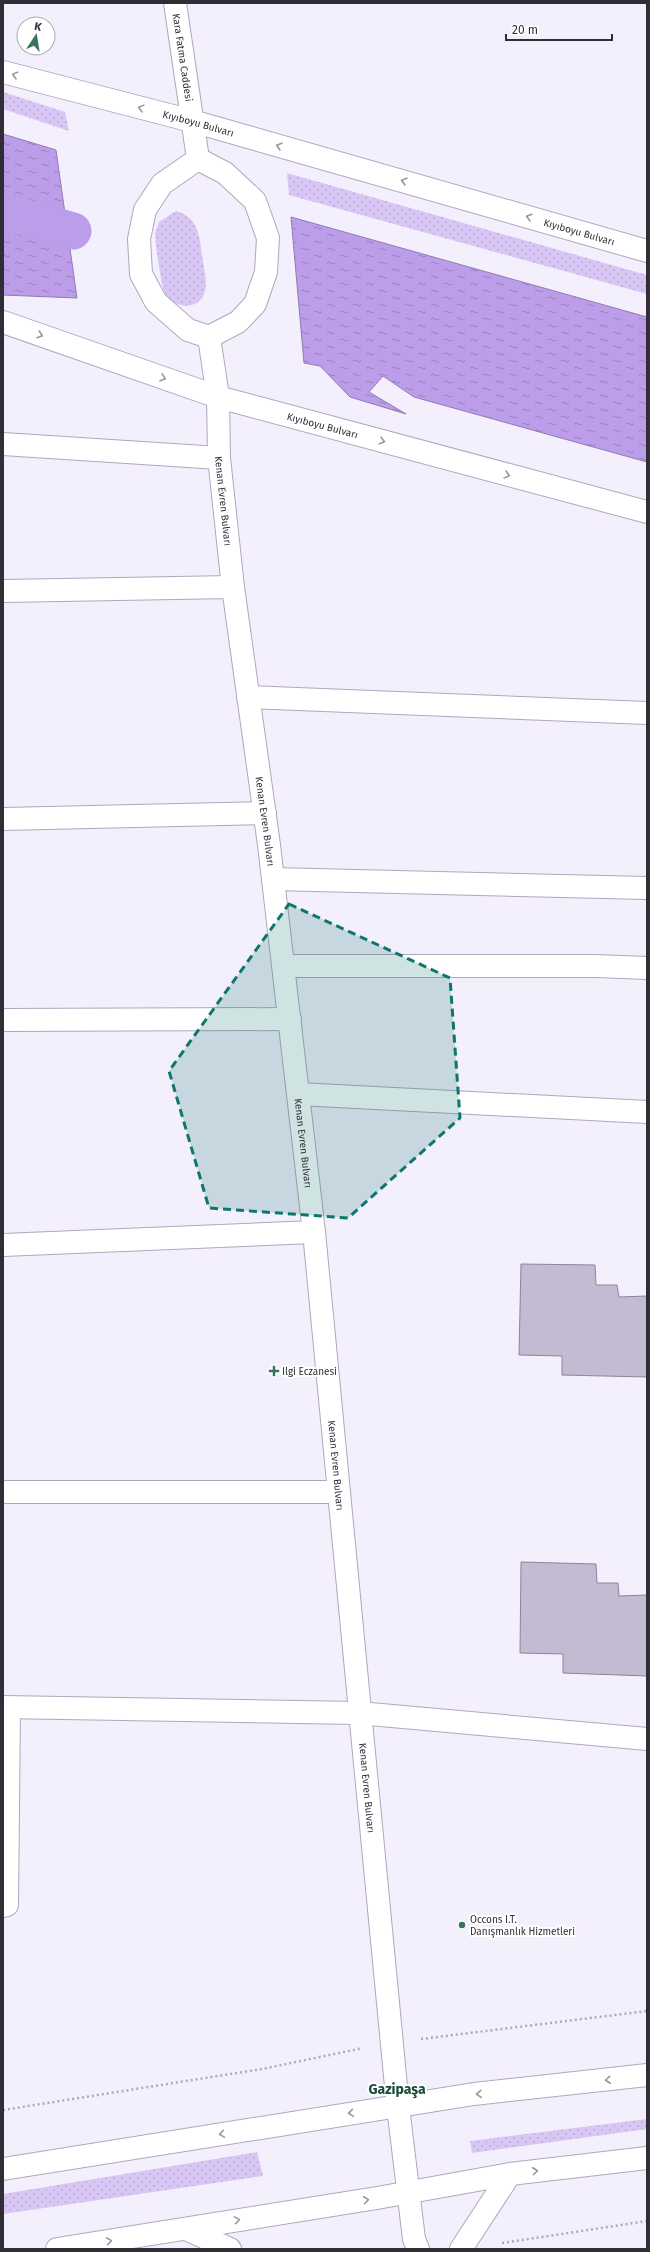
<svg xmlns="http://www.w3.org/2000/svg" width="650" height="2252" font-family="'Fira Sans',sans-serif">
<style>
.grass{fill:url(#grass-dots)}
.water{fill:url(#water-ripples);stroke:#927bb3}
.lines{fill:none;stroke-linecap:round;stroke-linejoin:round}
.canal{stroke:#bc9de9;stroke-width:37}
.building{fill:#c3bbd1;stroke:#8c8499}
.street-casing{stroke:#b0a7bd;stroke-width:24}
.secondary-casing{stroke:#b0a7bd;stroke-width:24}
.primary-casing{stroke:#b0a7bd;stroke-width:24}
.path{stroke:#ada9b5;stroke-width:2.5;stroke-dasharray:2 3;stroke-linecap:butt}
.street{stroke:#fff;stroke-width:22}
.secondary{stroke:#fff;stroke-width:22}
.primary{stroke:#fff;stroke-width:22}
.oneway{stroke:#98969a}
.marked{fill:#0f766e;fill-opacity:0.2;stroke:#0f766e;stroke-width:3;stroke-dasharray:8 5;stroke-linejoin:round}
.poi-dot{fill:#38745e;stroke:#fff;stroke-width:1.5}
.labels{text-anchor:middle;stroke-width:4;stroke-linejoin:round;paint-order:stroke}
.street-label{font-size:10px;fill:#302d36;stroke:#fff}
.poi-label{font-size:10px;fill:#302d36;stroke:#fff;text-anchor:start}
.district-label{font-size:14px;font-weight:bold;fill:#194938;stroke:#fff}
</style>
<defs>
<pattern id="grass-dots" width="8" height="8" patternUnits="userSpaceOnUse"><rect width="8" height="8" fill="#d8c7f5"/><path d="M2 2h.1M6 6h.1" fill="none" stroke="#baabd3" stroke-width="1.8" stroke-linecap="round"/></pattern>
<pattern id="water-ripples" width="26" height="14" patternUnits="userSpaceOnUse"><rect width="26" height="14" fill="#bc9de9"/><path d="M2 4q2-2 4 0t4 0M15 11q2-2 4 0t4 0" fill="none" stroke="#9980be"/></pattern>
</defs>
<rect width="100%" height="100%" fill="#f4effc"/>
<g class="grass">
<polygon points="3,92 65,112 69,131 3,109"/>
<polygon points="287,173 647,275 647,294 289,195"/>
<path d="M 176,211 C 195,217 199,230 201,248 C 202,259 208,282 205,291 C 200,312 171,309 164,291 C 161,283 155,242 155,233 C 156,230 158,225 159,222 Z"/>
<polygon points="647,2119 647,2129 472,2153 470,2141"/>
<polygon points="257,2152 263,2176 3,2214 3,2194"/>
</g>
<g class="water">
<polygon points="3,134 56,150 77,298 3,295"/>
<polygon points="291,217 647,317 647,462 414,397 383,376 369,392 406,414 350,397 320,366 304,363"/>
</g>
<g class="lines">
<polyline class="canal" points="3,211 73,231"/>
</g>
<g class="building">
<polygon points="521,1264 595,1265 596,1285 617,1285 619,1297 647,1296 647,1377 562,1375 562,1356 519,1355"/>
<polygon points="521,1562 596,1564 597,1583 618,1583 619,1596 647,1595 647,1676 563,1673 563,1654 520,1653"/>
</g>
<g class="lines">
<defs>
<g id="street">
<polyline points="3,444 219,458"/>
<polyline points="3,591 233,587"/>
<polyline points="248,697 647,713"/>
<polyline points="3,819 265,813"/>
<polyline points="273,879 647,888"/>
<polyline points="284,966 596,966 647,968"/>
<polyline points="3,1020 290,1019"/>
<polyline points="298,1094 647,1112"/>
<polyline points="3,1245 314,1232"/>
<polyline points="3,1492 338,1492"/>
<polyline points="359,1713 647,1739"/>
<polyline points="3,1906 7,1905 9,1708"/>
</g>
<g id="secondary">
<path id="s1" d="M 175,3 L 198,159"/>
<polygon points="198,159 225,173 255,201 268,238 266,272 255,304 238,322 209,337 188,330 156,302 141,274 139,239 145,210 162,184"/>
<path id="s2" d="M 209,337 L 218,397 L 219,458 L 233,587 L 269,845 L 314,1232 L 398,2107 L 414,2239 L 418,2249"/>
<polyline points="3,1707 359,1713"/>
<polyline points="3,2169 474,2094 647,2075"/>
<polyline points="186,2229 230,2249"/>
<polyline points="57,2249 377,2198 510,2174 647,2158"/>
<polyline points="461,2249 510,2174"/>
</g>
<g id="primary">
<path id="s3" d="M 3,72 L 192,121 L 647,251"/>
<path id="s4" d="M 3,322 L 218,397 L 647,512"/>
</g>
</defs>
<use href="#street" class="street-casing"/>
<use href="#secondary" class="secondary-casing"/>
<use href="#primary" class="primary-casing"/>
<g class="path">
<polyline points="421,2039 647,2011"/>
<polyline points="3,2110 262,2069 363,2048"/>
<polyline points="502,2243 647,2221"/>
</g>
<use href="#street" class="street"/>
<use href="#secondary" class="secondary"/>
<use href="#primary" class="primary"/>
</g>
<defs><path id="oneway-chevron" d="M-2-3.5L2.5 0L-2 3.5" fill="none" stroke-width="1.6" stroke-linecap="round" stroke-linejoin="round"/></defs>
<g class="oneway">
<use href="#oneway-chevron" transform="translate(15 75) rotate(-165)"/>
<use href="#oneway-chevron" transform="translate(141 108) rotate(-165)"/>
<use href="#oneway-chevron" transform="translate(279 146) rotate(-164)"/>
<use href="#oneway-chevron" transform="translate(404 181) rotate(-164)"/>
<use href="#oneway-chevron" transform="translate(529 217) rotate(-164)"/>
<use href="#oneway-chevron" transform="translate(40 335) rotate(19)"/>
<use href="#oneway-chevron" transform="translate(163 378) rotate(19)"/>
<use href="#oneway-chevron" transform="translate(382 441) rotate(15)"/>
<use href="#oneway-chevron" transform="translate(507 475) rotate(15)"/>
<use href="#oneway-chevron" transform="translate(608 2080) rotate(174)"/>
<use href="#oneway-chevron" transform="translate(479 2094) rotate(177)"/>
<use href="#oneway-chevron" transform="translate(351 2113) rotate(172)"/>
<use href="#oneway-chevron" transform="translate(222 2134) rotate(171)"/>
<use href="#oneway-chevron" transform="translate(535 2171) rotate(-7)"/>
<use href="#oneway-chevron" transform="translate(366 2200) rotate(-8)"/>
<use href="#oneway-chevron" transform="translate(237 2220) rotate(-9)"/>
<use href="#oneway-chevron" transform="translate(109 2241) rotate(-9)"/>
</g>
<path class="marked" d="M 289,904 L 450,978 L 460,1118 L 348,1218 L 209,1208 L 169,1071 Z"/>
<g class="poi-dot">
<path d="M272 1365h4v4h4v4h-4v4h-4v-4h-4v-4h4z"/>
<circle cx="462" cy="1925" r="4"/>
</g>
<g class="labels">
<g class="street-label">
<text dy="4" stroke="none"><textPath href="#s1" startOffset="55">Kara Fatma Caddesi</textPath></text>
<text dy="4" stroke="none"><textPath href="#s3" startOffset="202">Kıyıboyu Bulvarı</textPath></text>
<text dy="4" stroke="none"><textPath href="#s3" startOffset="598">Kıyıboyu Bulvarı</textPath></text>
<text dy="4" stroke="none"><textPath href="#s4" startOffset="336">Kıyıboyu Bulvarı</textPath></text>
<text dy="4" stroke="none"><textPath href="#s2" startOffset="165">Kenan Evren Bulvarı</textPath></text>
<text dy="4" stroke="none"><textPath href="#s2" startOffset="488">Kenan Evren Bulvarı</textPath></text>
<text dy="4" stroke="none"><textPath href="#s2" startOffset="812">Kenan Evren Bulvarı</textPath></text>
<text dy="4" stroke="none"><textPath href="#s2" startOffset="1136">Kenan Evren Bulvarı</textPath></text>
<text dy="4" stroke="none"><textPath href="#s2" startOffset="1460">Kenan Evren Bulvarı</textPath></text>
</g>
<g class="poi-label">
<text x="282" y="1375">Ilgi Eczanesi</text>
<text x="470" y="1923">Occons I.T.<tspan x="470" dy="12">Danışmanlık Hizmetleri</tspan></text>
</g>
<g class="district-label">
<text x="397" y="2094">Gazipaşa</text>
</g>
</g>
<rect width="650" height="2252" fill="none" stroke="#302d36" stroke-width="8"/>
<g transform="translate(36 36) rotate(12)"><circle r="19" fill="#ffffff" stroke="#acabaf"/>
<path d="M0-3L7 15L0 10L-7 15Z" fill="#38745e"/>
<text y="-6" font-size="11" font-weight="bold" text-anchor="middle" fill="#302d36">K</text>
</g>
<path d="M506 34v6h106v-6" fill="none" stroke="#302d36" stroke-width="2"/>
<text x="512" y="34" font-size="12" fill="#302d36" stroke="#ffffff" stroke-width="3" paint-order="stroke">20 m</text>
</svg>
